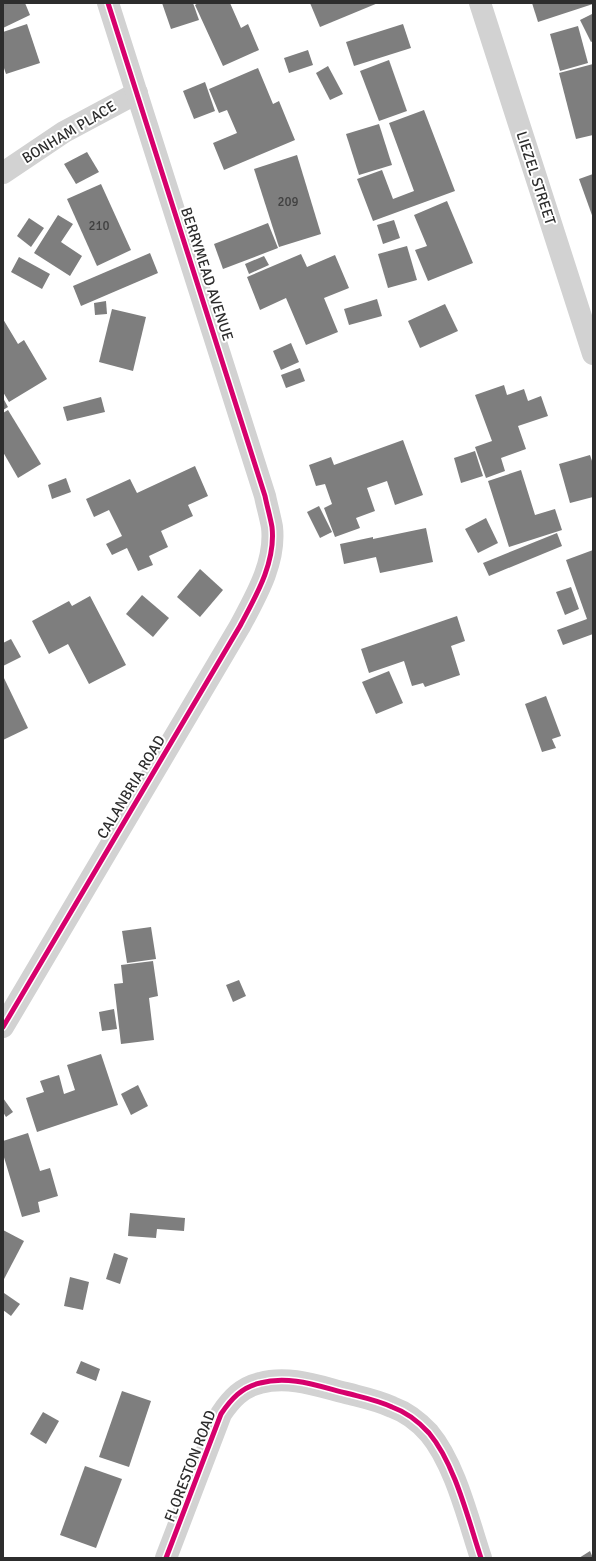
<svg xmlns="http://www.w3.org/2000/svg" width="596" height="1561" font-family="Signika,sans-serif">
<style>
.building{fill:#7e7e7e}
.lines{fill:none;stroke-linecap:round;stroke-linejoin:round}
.minor{stroke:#d2d2d2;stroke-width:22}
.cycleway-casing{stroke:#fff;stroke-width:8}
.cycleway{stroke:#d6006c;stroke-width:5}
.labels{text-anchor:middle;stroke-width:4;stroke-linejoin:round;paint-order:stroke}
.number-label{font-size:13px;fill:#414141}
.street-label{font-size:15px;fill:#2d2d2d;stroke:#fff}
</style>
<rect width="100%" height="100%" fill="#fff"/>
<g class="building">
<polygon points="3,3 25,3 30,15 3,28"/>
<polygon points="162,3 193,3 199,20 171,29"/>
<polygon points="198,3 230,3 241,28 248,24 259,50 223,66 195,5"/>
<polygon points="310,3 378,3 320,27"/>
<polygon points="532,3 593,3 593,4 538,22"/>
<polygon points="592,14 593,17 593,41 591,42 580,20"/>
<polygon points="27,24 40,63 6,74 3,65 3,32"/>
<polygon points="403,24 411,48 354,66 346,42"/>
<polygon points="578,26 588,63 560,71 550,34"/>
<polygon points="308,50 313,65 289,73 284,58"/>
<polygon points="389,60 407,111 379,121 360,71"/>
<polygon points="593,64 593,135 576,139 559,73"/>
<polygon points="328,66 343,94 330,100 316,73"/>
<polygon points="258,68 273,104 279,101 295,140 224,170 213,143 237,133 227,110 219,113 209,89"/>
<polygon points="205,82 215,111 194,119 183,91"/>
<polygon points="424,110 455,191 373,221 357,179 382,170 393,199 414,191 389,123"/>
<polygon points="379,124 392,165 359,175 346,134"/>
<polygon points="87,152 99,172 76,184 64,164"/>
<polygon points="297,155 321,234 279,247 254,169"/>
<polygon points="593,174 593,218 579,179"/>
<polygon points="101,184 131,250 97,266 67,199"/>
<polygon points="447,201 473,263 428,281 415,250 427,246 414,215"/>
<polygon points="58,215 73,224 61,242 82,256 70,276 34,253"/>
<polygon points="29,218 44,228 31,247 17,236"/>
<polygon points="394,220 400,238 383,244 377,225"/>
<polygon points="268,223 278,248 223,269 214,244"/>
<polygon points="407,246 417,280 388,288 378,254"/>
<polygon points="150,253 158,273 81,306 73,286"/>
<polygon points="301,254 307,267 335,255 349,288 324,298 338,332 306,345 286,298 260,310 247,277"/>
<polygon points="264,256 269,265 249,274 245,264"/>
<polygon points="19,257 50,274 42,289 11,272"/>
<polygon points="377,299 382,316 349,325 344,309"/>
<polygon points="106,301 107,314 95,315 94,303"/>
<polygon points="445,304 458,331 420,348 408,321"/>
<polygon points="112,309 146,317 133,371 99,362"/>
<polygon points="3,319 18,344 24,340 47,379 9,402 3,392"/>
<polygon points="291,343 299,362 281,370 273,351"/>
<polygon points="300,368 305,381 286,388 281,375"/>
<polygon points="504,385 507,395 524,389 528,401 541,396 548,416 518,426 526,449 501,458 505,471 486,478 475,447 492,441 475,395"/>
<polygon points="101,397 105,412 67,421 63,407"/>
<polygon points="3,398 8,407 3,410"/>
<polygon points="8,410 41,464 18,478 3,452 3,413"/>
<polygon points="403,440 423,495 395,505 387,481 367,488 375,511 356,518 360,528 335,537 324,508 332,504 325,484 316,486 309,465 331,457 334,465"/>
<polygon points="475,451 483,476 461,483 454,458"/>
<polygon points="590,455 593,464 593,497 570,503 559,464"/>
<polygon points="195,466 208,496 188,505 193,516 161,531 168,547 149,556 153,565 138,571 127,548 112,555 106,544 122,536 109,510 94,517 86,499 130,479 137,493"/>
<polygon points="521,470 535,515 555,509 562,530 509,547 488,481"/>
<polygon points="66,478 71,492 52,499 48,485"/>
<polygon points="319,506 332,532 320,538 307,512"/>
<polygon points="486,518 498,543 478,553 465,529"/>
<polygon points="426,528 433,562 380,573 376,557 344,564 340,544 373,537 373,539"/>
<polygon points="557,533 562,546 489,576 483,563"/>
<polygon points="593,550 593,634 563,645 557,630 587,619 566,560"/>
<polygon points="200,569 223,590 200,617 177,597"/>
<polygon points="571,587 579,609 565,615 556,592"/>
<polygon points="142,595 169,618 153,637 126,614"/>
<polygon points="90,596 126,665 89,684 68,644 49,654 32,621 69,601 72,606"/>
<polygon points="457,616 465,641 451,646 460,675 425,687 423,683 412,686 404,661 369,673 361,649"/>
<polygon points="11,639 21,657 3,666 3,643"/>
<polygon points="389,671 403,703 376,714 362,682"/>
<polygon points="3,676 28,728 3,740"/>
<polygon points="546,696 561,736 552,739 556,748 542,752 525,704"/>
<polygon points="151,927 156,959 127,963 122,931"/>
<polygon points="153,961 158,996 149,998 154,1040 121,1044 114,984 123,983 121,965"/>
<polygon points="239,980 246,996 233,1002 226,985"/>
<polygon points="114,1009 117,1029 102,1031 99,1012"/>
<polygon points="101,1054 118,1105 37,1132 26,1098 44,1092 40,1081 59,1075 64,1094 75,1090 67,1065"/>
<polygon points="138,1085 148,1106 131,1115 121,1094"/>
<polygon points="3,1098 13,1112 6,1117 3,1112"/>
<polygon points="28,1133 40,1171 50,1168 58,1196 38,1202 40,1212 22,1217 3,1154 3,1141"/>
<polygon points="130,1213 185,1218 184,1231 157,1229 156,1238 128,1236"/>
<polygon points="3,1230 24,1241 3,1281"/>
<polygon points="114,1253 128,1258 120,1284 106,1279"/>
<polygon points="70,1277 89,1282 83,1310 64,1306"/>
<polygon points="4,1293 20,1304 11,1316 3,1310 3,1295"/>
<polygon points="81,1361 100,1369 96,1381 76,1373"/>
<polygon points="122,1391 151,1401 129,1467 99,1457"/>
<polygon points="43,1412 59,1421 46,1444 30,1434"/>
<polygon points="85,1466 122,1479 96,1548 60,1535"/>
<polygon points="590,1551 593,1558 579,1558"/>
</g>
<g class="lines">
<g class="minor">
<polyline points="480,3 593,354"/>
<polyline points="3,173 64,132 137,93"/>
<path d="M 3,1027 L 240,626 C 256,596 276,562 272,527 C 270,516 267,506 265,496 L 108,3"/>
<path d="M 166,1558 L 221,1414 C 231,1399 242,1387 260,1383 C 289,1375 318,1386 346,1393 C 361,1397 377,1400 392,1407 C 406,1412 419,1422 429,1433 C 455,1464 468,1519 481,1558"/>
</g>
<defs>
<g id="cycleway">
<path d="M 3,1027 L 240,626 C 256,596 276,562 272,527 C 270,516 267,506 265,496 L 108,3"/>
<path d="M 166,1558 L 221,1414 C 231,1399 242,1387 260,1383 C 289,1375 318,1386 346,1393 C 361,1397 377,1400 392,1407 C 406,1412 419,1422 429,1433 C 455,1464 468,1519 481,1558"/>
</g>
</defs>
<use href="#cycleway" class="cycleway-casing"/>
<use href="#cycleway" class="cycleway"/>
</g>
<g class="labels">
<g class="number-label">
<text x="288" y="206">209</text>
<text x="99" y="230">210</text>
</g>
<g class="street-label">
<text transform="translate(69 132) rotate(-31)" y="5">BONHAM PLACE</text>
<text transform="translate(536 178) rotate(72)" y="5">LIEZEL STREET</text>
<text transform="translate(207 274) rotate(72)" y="5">BERRYMEAD AVENUE</text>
<text transform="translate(131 787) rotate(-59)" y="5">CALANBRIA ROAD</text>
<text transform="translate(190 1466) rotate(-69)" y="5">FLORESTON ROAD</text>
</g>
</g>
<rect width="596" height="1561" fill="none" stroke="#2d2d2d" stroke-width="8"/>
</svg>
